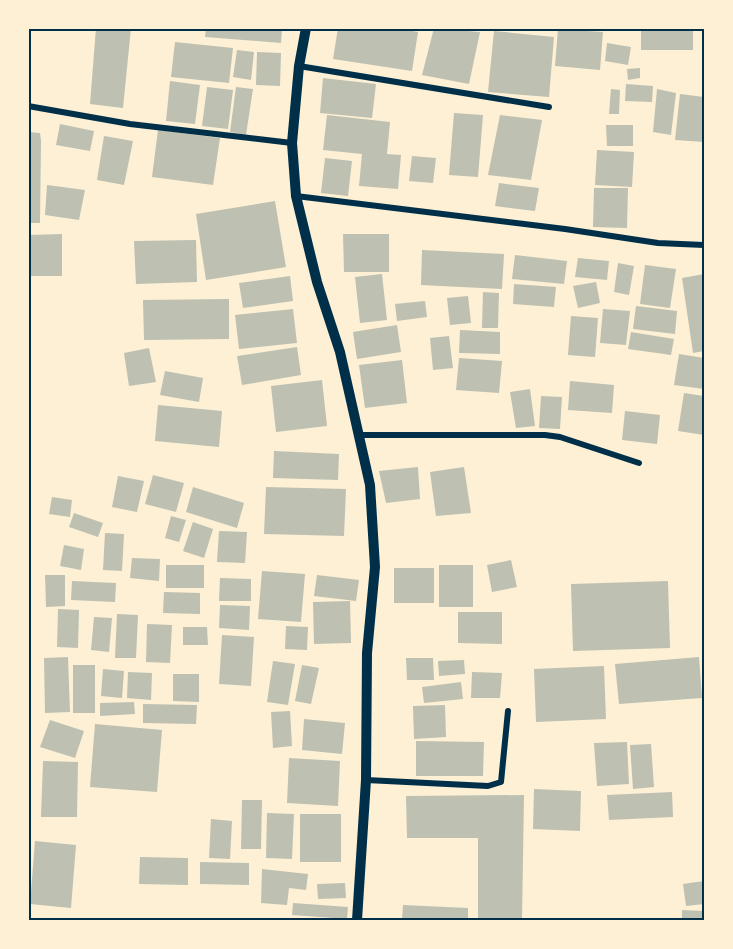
<svg xmlns="http://www.w3.org/2000/svg" width="733" height="949" font-family="'Sofia Sans Condensed',sans-serif">
<style>
.building{fill:#bec0b2}
.lines{fill:none;stroke-linecap:round;stroke-linejoin:round}
.minor{stroke:#003049;stroke-width:6}
.tertiary{stroke:#003049;stroke-width:10}
.neatline{fill:none;stroke:#003049;stroke-width:2}
</style>
<rect width="100%" height="100%" fill="#fdf0d5"/>
<g class="building">
<polygon points="96,28 131,28 123,108 90,104"/>
<polygon points="206,28 282,28 281,43 205,37"/>
<polygon points="338,28 396,28 418,32 412,71 333,59"/>
<polygon points="434,28 480,32 469,84 422,75"/>
<rect x="641" y="28" width="52" height="22"/>
<polygon points="558,29 603,32 600,70 555,66"/>
<polygon points="494,31 554,37 549,97 488,92"/>
<polygon points="175,42 233,48 229,83 171,77"/>
<polygon points="607,43 631,47 628,65 605,61"/>
<polygon points="237,50 254,52 251,80 233,77"/>
<polygon points="257,52 281,53 280,86 256,85"/>
<polygon points="640,68 640,78 628,80 627,69"/>
<polygon points="323,78 376,84 372,118 320,113"/>
<polygon points="170,81 200,85 195,124 166,121"/>
<polygon points="626,84 653,86 652,102 625,101"/>
<polygon points="207,87 233,90 228,129 202,126"/>
<polygon points="236,87 253,89 246,135 230,132"/>
<polygon points="611,89 620,90 619,114 609,114"/>
<polygon points="657,89 676,93 671,135 653,132"/>
<polygon points="680,94 704,97 704,142 675,140"/>
<polygon points="454,113 483,115 478,177 449,175"/>
<polygon points="327,115 390,122 387,154 401,155 398,189 359,186 362,154 323,150"/>
<polygon points="500,115 542,120 531,180 488,175"/>
<polygon points="60,124 94,131 90,151 56,145"/>
<polygon points="606,125 633,125 633,146 607,146"/>
<polygon points="158,130 220,138 213,185 152,177"/>
<polygon points="28,132 40,133 41,141 40,223 28,223"/>
<polygon points="104,136 133,141 124,185 97,180"/>
<polygon points="597,150 634,152 632,187 595,185"/>
<polygon points="412,156 436,158 433,183 409,181"/>
<polygon points="325,158 352,161 348,196 321,193"/>
<polygon points="499,183 539,188 535,211 495,206"/>
<polygon points="47,185 85,190 79,220 45,215"/>
<polygon points="594,188 628,188 627,228 593,227"/>
<polygon points="275,201 286,267 206,280 196,214"/>
<polygon points="62,234 62,276 28,276 28,235"/>
<polygon points="343,234 389,234 389,272 344,272"/>
<polygon points="196,240 197,282 136,284 134,241"/>
<polygon points="422,250 504,254 502,289 421,285"/>
<polygon points="515,255 567,261 564,284 512,279"/>
<polygon points="578,258 609,261 607,280 575,277"/>
<polygon points="618,263 634,266 629,295 614,292"/>
<polygon points="645,265 676,269 670,308 640,304"/>
<polygon points="382,274 387,320 360,323 355,277"/>
<polygon points="704,274 704,351 693,353 682,278"/>
<polygon points="290,276 293,301 243,308 239,283"/>
<polygon points="596,282 600,303 578,308 573,286"/>
<polygon points="514,284 556,287 554,307 513,304"/>
<polygon points="483,292 499,293 498,328 482,328"/>
<polygon points="468,296 471,323 450,325 447,298"/>
<polygon points="229,299 229,339 144,340 143,300"/>
<polygon points="425,301 427,317 397,321 395,304"/>
<polygon points="636,306 677,311 675,334 633,329"/>
<polygon points="293,309 297,343 239,349 235,315"/>
<polygon points="603,309 630,311 626,345 600,343"/>
<polygon points="571,316 598,318 595,357 568,355"/>
<polygon points="397,325 401,352 357,359 353,332"/>
<polygon points="460,330 500,332 500,354 459,353"/>
<polygon points="631,332 674,339 671,355 628,349"/>
<polygon points="449,336 453,368 433,370 430,338"/>
<polygon points="297,347 301,375 242,385 237,356"/>
<polygon points="149,348 156,382 129,386 124,353"/>
<polygon points="679,354 704,358 704,389 674,385"/>
<polygon points="459,358 502,361 499,393 456,390"/>
<polygon points="402,360 407,403 365,408 359,365"/>
<polygon points="165,371 203,378 199,402 160,395"/>
<polygon points="322,380 327,426 276,432 271,386"/>
<polygon points="570,381 614,385 612,413 568,410"/>
<polygon points="530,389 535,426 516,428 510,392"/>
<polygon points="684,393 704,396 704,435 678,431"/>
<polygon points="541,396 562,397 560,429 539,428"/>
<polygon points="158,405 222,411 219,447 155,441"/>
<polygon points="625,411 660,415 657,444 622,440"/>
<polygon points="274,451 339,454 338,480 273,478"/>
<polygon points="418,467 420,499 386,503 379,471"/>
<polygon points="464,467 471,513 436,516 430,472"/>
<polygon points="153,475 184,483 176,512 145,504"/>
<polygon points="118,476 144,481 137,512 112,507"/>
<polygon points="193,487 244,503 237,528 186,512"/>
<polygon points="266,487 346,489 344,536 264,534"/>
<polygon points="52,497 72,500 70,517 49,514"/>
<polygon points="74,513 103,523 98,537 69,527"/>
<polygon points="171,516 186,520 179,542 165,538"/>
<polygon points="193,522 213,529 204,558 183,551"/>
<polygon points="219,531 247,532 245,563 217,562"/>
<polygon points="105,533 124,534 122,571 103,570"/>
<polygon points="64,545 84,549 81,570 60,566"/>
<polygon points="132,558 160,559 159,581 130,578"/>
<polygon points="511,560 517,587 492,592 487,565"/>
<rect x="166" y="565" width="38" height="23"/>
<rect x="439" y="565" width="34" height="42"/>
<rect x="394" y="568" width="40" height="35"/>
<polygon points="262,571 305,574 301,622 258,619"/>
<polygon points="45,575 65,575 65,606 46,607"/>
<polygon points="317,575 359,580 356,601 314,596"/>
<polygon points="220,578 251,579 251,601 219,601"/>
<polygon points="72,581 116,583 115,602 71,600"/>
<polygon points="668,581 670,648 573,651 571,584"/>
<polygon points="164,592 200,593 200,614 163,613"/>
<polygon points="350,601 351,643 314,644 313,602"/>
<polygon points="220,605 250,606 249,630 219,628"/>
<polygon points="58,609 79,610 78,648 57,647"/>
<polygon points="458,612 502,612 502,644 458,643"/>
<polygon points="117,614 138,615 136,658 115,658"/>
<polygon points="94,617 112,618 109,652 91,650"/>
<polygon points="147,624 172,625 170,663 146,662"/>
<polygon points="286,626 308,627 307,650 285,649"/>
<polygon points="183,627 207,627 208,645 183,645"/>
<polygon points="222,635 254,637 251,686 219,684"/>
<polygon points="68,657 70,712 45,713 44,658"/>
<polygon points="699,657 702,698 619,704 615,664"/>
<polygon points="406,658 433,658 434,680 407,680"/>
<polygon points="464,660 465,674 439,676 438,661"/>
<polygon points="273,661 295,664 288,705 267,702"/>
<rect x="73" y="665" width="22" height="48"/>
<polygon points="302,665 319,668 311,704 295,701"/>
<polygon points="604,666 606,719 536,722 534,669"/>
<polygon points="103,669 124,671 122,698 101,696"/>
<polygon points="128,672 152,673 151,700 127,698"/>
<polygon points="472,672 502,673 500,698 471,698"/>
<polygon points="173,674 199,674 199,702 173,701"/>
<polygon points="461,682 463,699 424,703 422,687"/>
<polygon points="134,702 135,714 100,716 100,703"/>
<polygon points="143,704 197,705 196,724 143,723"/>
<polygon points="445,705 446,737 414,739 413,706"/>
<polygon points="290,711 292,746 273,748 271,712"/>
<polygon points="304,719 345,723 342,754 302,750"/>
<polygon points="50,720 84,731 75,758 40,747"/>
<polygon points="95,724 162,730 157,792 90,787"/>
<polygon points="416,741 484,742 483,776 416,776"/>
<polygon points="627,742 629,784 597,786 594,743"/>
<polygon points="651,744 654,787 633,789 630,745"/>
<polygon points="289,758 340,761 338,806 287,803"/>
<polygon points="43,761 78,762 77,817 41,817"/>
<polygon points="534,789 581,791 580,831 533,829"/>
<polygon points="672,792 673,817 609,820 607,795"/>
<polygon points="524,795 522,920 478,920 478,838 407,838 406,796"/>
<polygon points="242,800 262,800 261,849 241,849"/>
<polygon points="267,813 294,814 292,859 266,858"/>
<rect x="300" y="814" width="41" height="48"/>
<polygon points="211,819 232,821 230,859 209,858"/>
<polygon points="35,841 76,845 71,908 30,904"/>
<polygon points="140,857 188,858 188,885 139,884"/>
<polygon points="200,862 249,863 249,885 200,884"/>
<polygon points="262,869 308,874 306,890 289,888 287,905 261,903"/>
<polygon points="704,881 704,904 686,906 683,884"/>
<polygon points="345,883 346,898 318,899 317,884"/>
<polygon points="293,903 348,907 347,919 292,915"/>
<polygon points="403,905 468,908 468,920 402,920"/>
<polygon points="682,910 704,911 704,920 682,920"/>
</g>
<g class="lines">
<g class="minor">
<polyline points="299,66 549,107"/>
<polyline points="28,106 130,124 292,143"/>
<polyline points="296,196 565,229 658,243 704,245"/>
<polyline points="359,435 545,435 560,437 639,463"/>
<polyline points="366,780 488,786 501,782 508,711"/>
</g>
<polyline class="tertiary" points="306,28 299,66 292,143 296,196 317,282 340,352 370,485 375,567 367,653 366,780 357,920"/>
</g>
<rect width="733" height="949" fill="none" stroke="#fdf0d5" stroke-width="60"/>
<rect x="30" y="30" width="673" height="889" class="neatline"/>
</svg>
